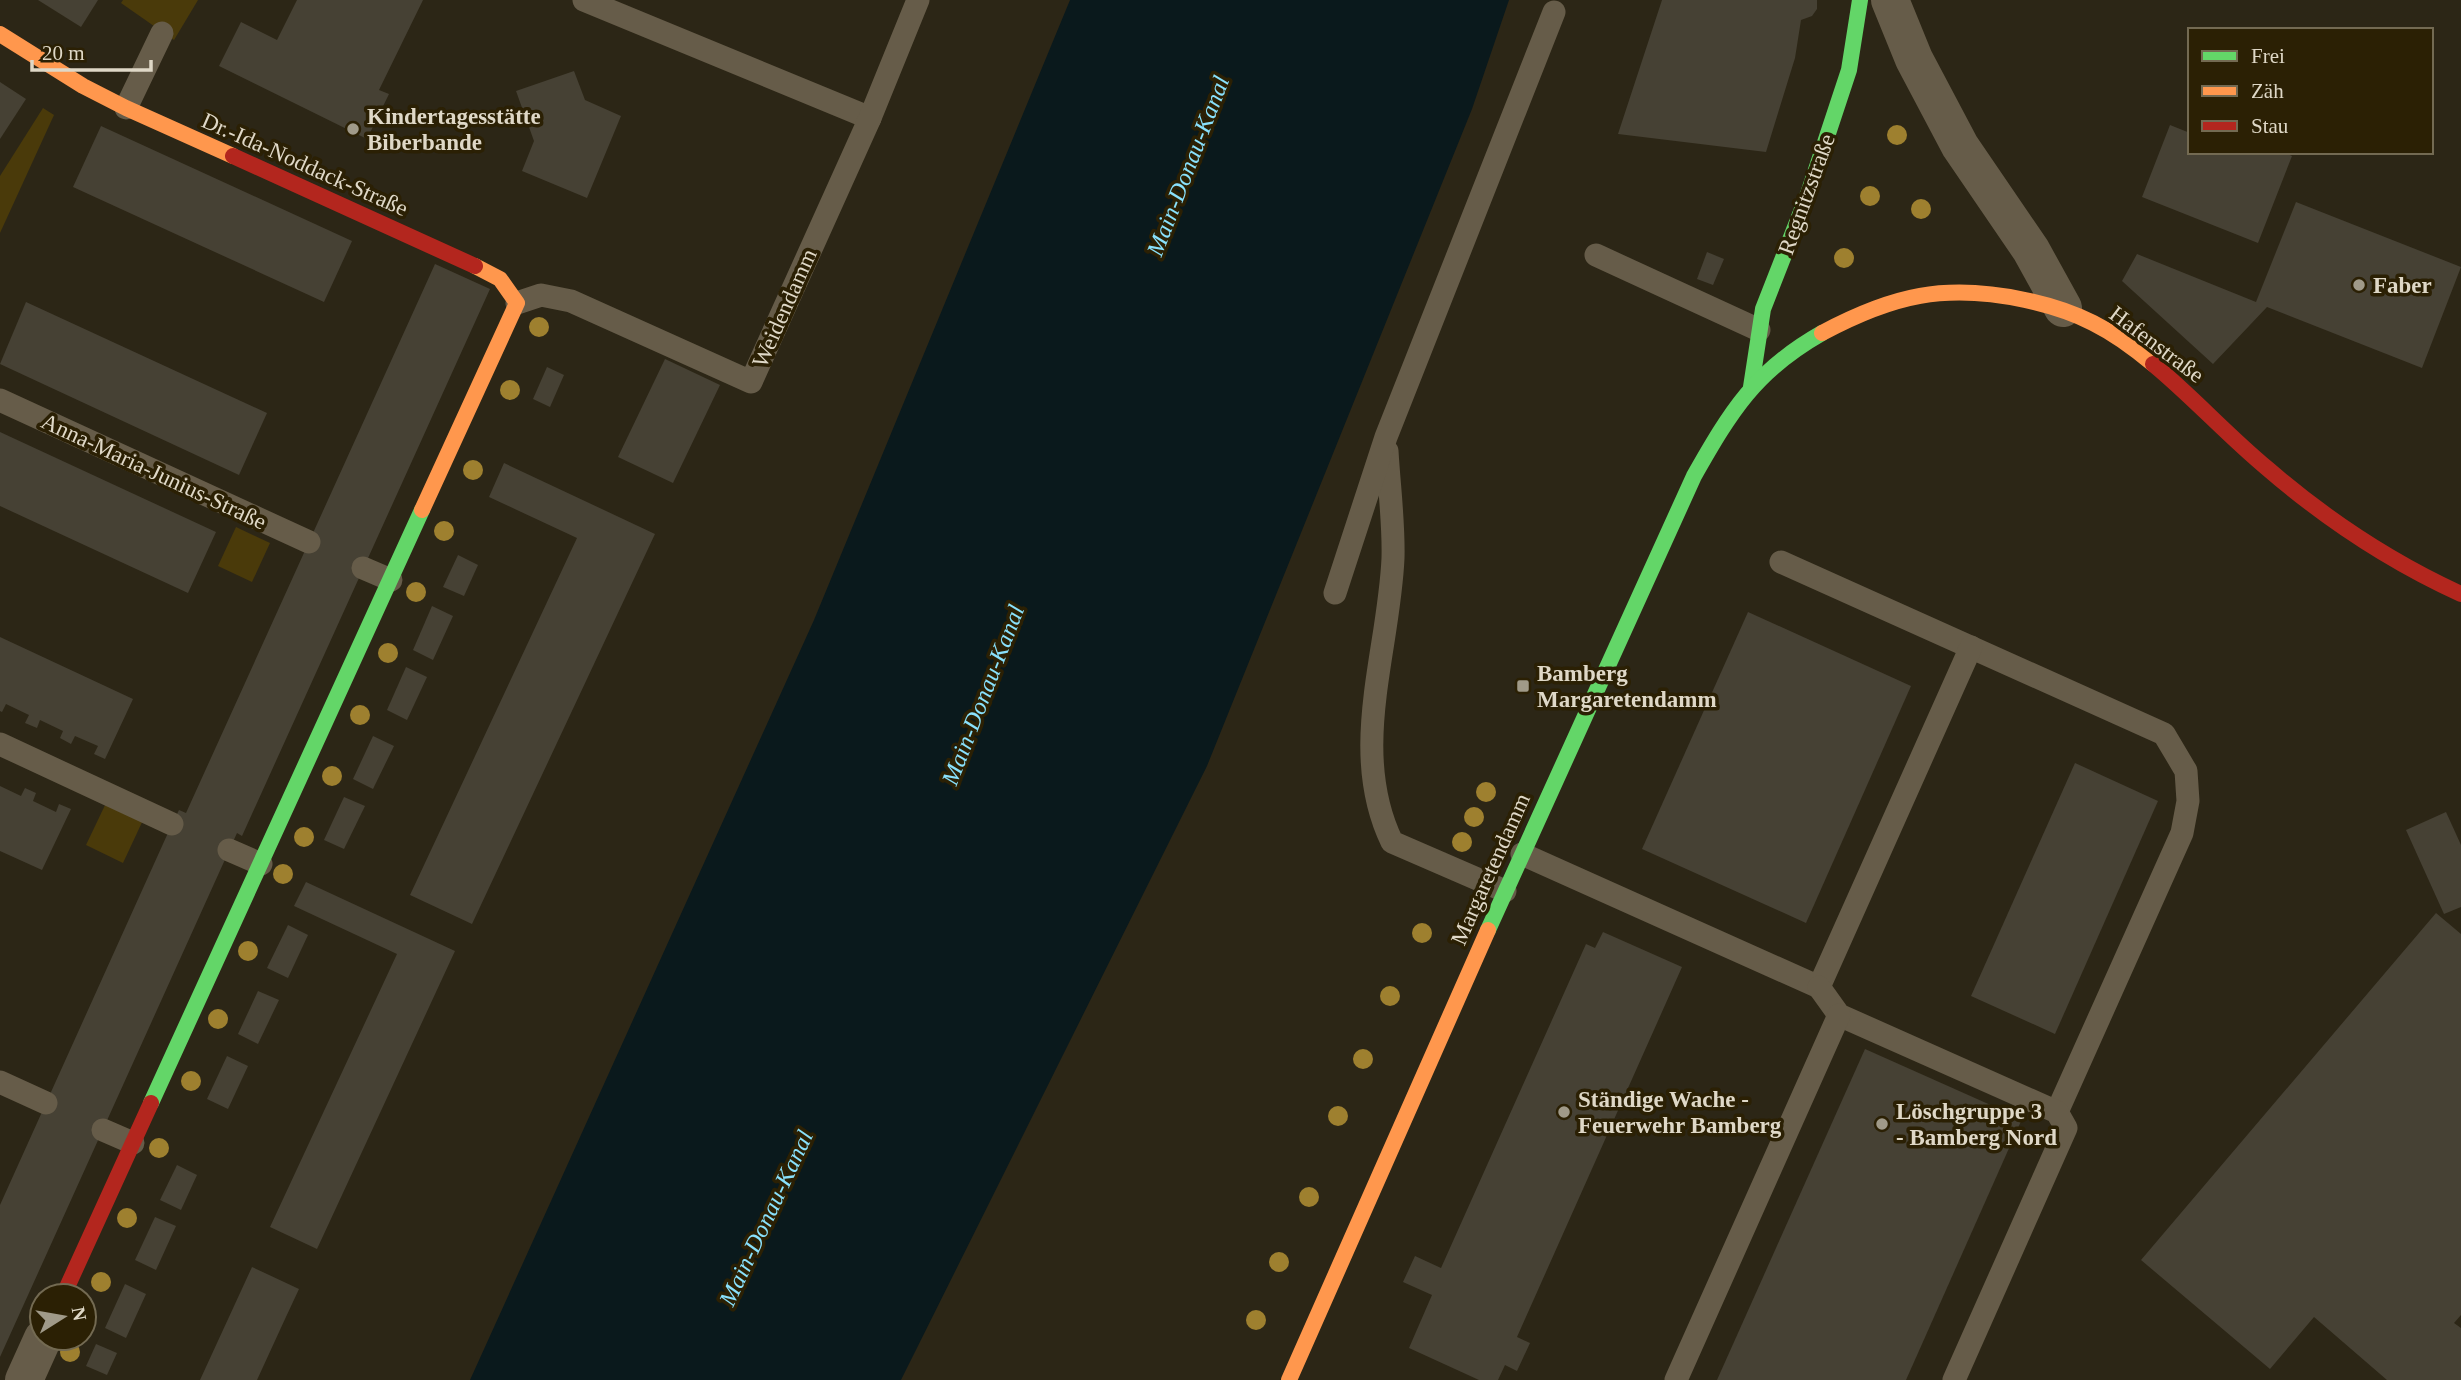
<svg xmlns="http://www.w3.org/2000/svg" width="2461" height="1380" font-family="'Times New Roman',serif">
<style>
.green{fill:#4a3a0a}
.water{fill:#0a191c}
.building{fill:#464134}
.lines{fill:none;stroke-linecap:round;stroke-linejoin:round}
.lane{stroke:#665c49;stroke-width:23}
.street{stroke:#665c49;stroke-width:38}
.fast{stroke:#63d668;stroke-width:16}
.slow{stroke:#ff974d;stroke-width:16}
.jam{stroke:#b3261e;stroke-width:16}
.tree{fill:#9e802f}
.poi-dot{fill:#a09a89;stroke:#2b2004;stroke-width:2.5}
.labels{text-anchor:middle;stroke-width:7;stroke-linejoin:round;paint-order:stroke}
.poi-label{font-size:23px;font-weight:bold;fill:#dfd8c7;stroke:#2b2004;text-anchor:start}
.street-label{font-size:23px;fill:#dfd8c7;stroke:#2b2004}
.water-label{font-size:24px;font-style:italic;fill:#89e1fc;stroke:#2b2004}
</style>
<rect width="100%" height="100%" fill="#2c2616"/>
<g class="green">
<polygon points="123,0 198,0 174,40 121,3"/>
<polygon points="43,108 54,115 0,233 0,176"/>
<polygon points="236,527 270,543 252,582 218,566"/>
<polygon points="107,801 144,818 123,863 86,845"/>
</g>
<polygon class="water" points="1070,0 1509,0 1472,109 1207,766 901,1380 470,1380 814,620"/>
<g class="building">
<polygon points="38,0 98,0 81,27"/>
<polygon points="297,0 423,0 379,90 389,94 367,139 219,66 241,22 277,40"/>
<polygon points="1662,0 1817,0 1817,9 1812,16 1801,20 1795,58 1766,152 1618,134"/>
<polygon points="574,71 585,100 621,116 587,198 522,171 534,141 516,91"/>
<polygon points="0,82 26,99 0,139"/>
<polygon points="2170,125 2190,133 2190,152 2283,152 2292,156 2258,243 2142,197"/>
<polygon points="101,126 352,241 324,302 73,187"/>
<polygon points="2296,202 2461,267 2422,368 2267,307 2213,364 2122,281 2137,254 2256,302"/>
<polygon points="1707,252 1724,259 1713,285 1697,279"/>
<polygon points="435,264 490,289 242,836 237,833 0,1357 0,1205 172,824 179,810 186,813"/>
<polygon points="26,302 267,413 239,475 0,364"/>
<polygon points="665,359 720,385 673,483 618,457"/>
<polygon points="547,367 564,375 550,407 533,399"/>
<polygon points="0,432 216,532 188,593 0,506"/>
<polygon points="504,463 655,534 472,924 410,895 577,538 489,497"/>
<polygon points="458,555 478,565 464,596 443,587"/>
<polygon points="432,606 453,616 433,660 413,650"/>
<polygon points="1748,612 1911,686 1806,923 1642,849"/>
<polygon points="0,637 133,699 105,759 94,754 98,746 75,736 71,744 60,738 63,731 40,720 37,728 25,723 29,715 6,704 2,712 0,711"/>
<polygon points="406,667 427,677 407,720 387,710"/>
<polygon points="373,736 394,746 373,789 353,779"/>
<polygon points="2075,763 2158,801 2055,1034 1971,996"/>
<polygon points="0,786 21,796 25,788 36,793 33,801 56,812 59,804 71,809 42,870 0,851"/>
<polygon points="344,797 365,806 344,849 324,840"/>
<polygon points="2446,812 2461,845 2461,907 2444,914 2406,830"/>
<polygon points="306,882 455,951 317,1249 270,1227 397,954 294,906"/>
<polygon points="2436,913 2461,934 2461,1315 2454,1323 2461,1328 2461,1380 2387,1380 2314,1317 2270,1369 2141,1260"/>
<polygon points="288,925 308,935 288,978 267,968"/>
<polygon points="1603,932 1682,967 1517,1337 1530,1343 1517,1371 1505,1365 1498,1380 1479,1380 1409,1348 1432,1295 1403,1282 1415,1256 1441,1268 1586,944 1595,948"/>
<polygon points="258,991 279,1000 258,1044 238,1034"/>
<polygon points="1865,1049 2022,1119 1906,1380 1717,1380"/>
<polygon points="227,1056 248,1066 228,1109 207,1099"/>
<polygon points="177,1165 197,1175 181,1210 160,1200"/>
<polygon points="155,1217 176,1226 156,1270 135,1260"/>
<polygon points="252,1267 299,1289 285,1319 257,1380 200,1380"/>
<polygon points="125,1284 146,1294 126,1338 105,1328"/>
<polygon points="96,1344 117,1353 107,1375 86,1366"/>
</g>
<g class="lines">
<g class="lane">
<polyline points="584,0 870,118"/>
<polyline points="126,108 162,33"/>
<polyline points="1596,255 1759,330"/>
<polyline points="517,303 541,295 571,301 751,382 870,118 918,0"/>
<polyline points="0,400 309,542"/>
<path d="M 1387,451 C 1389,486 1394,523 1393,558 C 1389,652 1348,751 1392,842 L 1505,891"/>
<polyline points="1781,562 2164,734 2186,771 2188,801 2182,833 2057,1112"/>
<polyline points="363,568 391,580"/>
<polyline points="1335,593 1386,437 1554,12"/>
<polyline points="0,744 172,824"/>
<polyline points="229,850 261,864"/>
<polyline points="1522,854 1819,987 1971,647"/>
<polyline points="1819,987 1839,1015 2057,1112 2066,1128 1954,1380"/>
<polyline points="0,1082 46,1103"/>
<polyline points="103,1130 133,1143"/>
<polyline points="1676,1380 1839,1015"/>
</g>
<g class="street">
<polyline points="1890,0 1914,59 1960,146 2031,250 2063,308"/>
<polyline points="24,1380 43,1338"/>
</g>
<g class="fast">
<polyline points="1751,387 1763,309 1808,194 1849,70 1860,0"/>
<path d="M 1488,930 L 1694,476 C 1731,411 1755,371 1822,333"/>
<polyline points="151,1103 422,510"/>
</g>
<g class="slow">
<polyline points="0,34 83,86 126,108 233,156"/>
<path d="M 1822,333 C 1893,295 1945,283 2025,300 C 2077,311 2112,329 2153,364"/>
<polyline points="422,510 517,303 500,279 475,266"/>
<polyline points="1289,1380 1488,930"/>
</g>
<g class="jam">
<polyline points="233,156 475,266"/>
<path d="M 2153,364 C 2193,397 2228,436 2268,469 C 2326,519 2391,562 2461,594"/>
<polyline points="63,1296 151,1103"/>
</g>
</g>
<g class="tree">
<circle cx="1897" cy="135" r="10"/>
<circle cx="1870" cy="196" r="10"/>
<circle cx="1921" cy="209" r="10"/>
<circle cx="1844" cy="258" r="10"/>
<circle cx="539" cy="327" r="10"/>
<circle cx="510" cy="390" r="10"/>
<circle cx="473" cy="470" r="10"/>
<circle cx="444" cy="531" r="10"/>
<circle cx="416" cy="592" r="10"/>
<circle cx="388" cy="653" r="10"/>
<circle cx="360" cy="715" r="10"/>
<circle cx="332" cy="776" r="10"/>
<circle cx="1486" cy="792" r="10"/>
<circle cx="1474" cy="817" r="10"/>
<circle cx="304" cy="837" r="10"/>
<circle cx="1462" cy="842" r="10"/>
<circle cx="283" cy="874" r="10"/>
<circle cx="1422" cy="933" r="10"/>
<circle cx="248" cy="951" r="10"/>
<circle cx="1390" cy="996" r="10"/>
<circle cx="218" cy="1019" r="10"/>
<circle cx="1363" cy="1059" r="10"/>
<circle cx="191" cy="1081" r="10"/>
<circle cx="1338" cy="1116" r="10"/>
<circle cx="159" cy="1148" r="10"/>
<circle cx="1309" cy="1197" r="10"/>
<circle cx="127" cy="1218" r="10"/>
<circle cx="1279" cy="1262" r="10"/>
<circle cx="101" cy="1282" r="10"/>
<circle cx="1256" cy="1320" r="10"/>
<circle cx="70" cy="1352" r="10"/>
</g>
<g class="poi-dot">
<circle cx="353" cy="129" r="7"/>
<circle cx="2359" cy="285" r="7"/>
<rect x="1516" y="679" width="14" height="14" rx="3.5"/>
<circle cx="1564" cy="1112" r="7"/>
<circle cx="1882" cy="1124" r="7"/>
</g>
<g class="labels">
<g class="poi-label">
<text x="367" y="124">Kindertagesstätte<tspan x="367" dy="26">Biberbande</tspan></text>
<text x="2373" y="293">Faber</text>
<text x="1537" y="681">Bamberg<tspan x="1537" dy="26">Margaretendamm</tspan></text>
<text x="1578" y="1107">Ständige Wache -<tspan x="1578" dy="26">Feuerwehr Bamberg</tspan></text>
<text x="1896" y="1119">Löschgruppe 3<tspan x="1896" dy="26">- Bamberg Nord</tspan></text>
</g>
<g class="street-label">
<text transform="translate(305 164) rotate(24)" y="8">Dr.-Ida-Noddack-Straße</text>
<text transform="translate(1806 194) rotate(-70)" y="8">Regnitzstraße</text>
<text transform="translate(784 308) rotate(-66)" y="8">Weidendamm</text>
<text transform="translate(2157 344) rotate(37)" y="8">Hafenstraße</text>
<text transform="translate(154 471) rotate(25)" y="8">Anna-Maria-Junius-Straße</text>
<text transform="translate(1490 869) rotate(-66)" y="8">Margaretendamm</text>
</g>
<g class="water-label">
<text transform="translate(1188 166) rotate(-69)" y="8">Main-Donau-Kanal</text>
<text transform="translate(983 695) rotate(-69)" y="8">Main-Donau-Kanal</text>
<text transform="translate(766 1218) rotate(-65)" y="8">Main-Donau-Kanal</text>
</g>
</g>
<rect x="2188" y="28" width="245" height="126" fill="#2b2004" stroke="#736a52" stroke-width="2"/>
<rect x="2202" y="51" width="35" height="10" fill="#63d668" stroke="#736a52" stroke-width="2"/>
<text x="2251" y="63" font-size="21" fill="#dfd8c7">Frei</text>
<rect x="2202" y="86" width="35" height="10" fill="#ff974d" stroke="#736a52" stroke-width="2"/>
<text x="2251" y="98" font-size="21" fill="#dfd8c7">Zäh</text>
<rect x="2202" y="121" width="35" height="10" fill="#b3261e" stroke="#736a52" stroke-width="2"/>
<text x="2251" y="133" font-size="21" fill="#dfd8c7">Stau</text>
<g transform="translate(63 1317) rotate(79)"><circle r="33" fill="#2b2004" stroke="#736a52" stroke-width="2"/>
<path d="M0-5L12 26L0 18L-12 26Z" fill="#a09a89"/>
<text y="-10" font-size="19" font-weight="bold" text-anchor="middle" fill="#dfd8c7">N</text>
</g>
<path d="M32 60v10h119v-10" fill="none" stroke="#dfd8c7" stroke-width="3.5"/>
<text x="42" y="60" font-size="21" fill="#dfd8c7" stroke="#2b2004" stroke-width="5" paint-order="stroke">20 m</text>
</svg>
